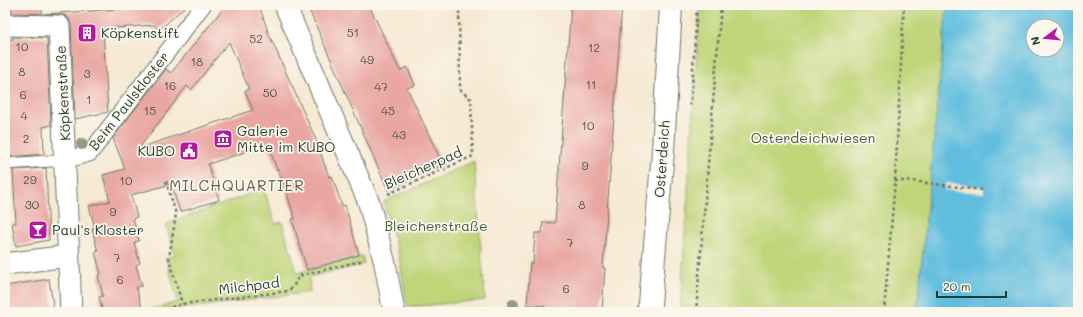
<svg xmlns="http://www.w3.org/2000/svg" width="1083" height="317" font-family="Mali,sans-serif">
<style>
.green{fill:#c0d478;stroke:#708856}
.water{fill:#60bdde;stroke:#407d89;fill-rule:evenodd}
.pier{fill:#f6e9d3}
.building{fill:#e9a6a2;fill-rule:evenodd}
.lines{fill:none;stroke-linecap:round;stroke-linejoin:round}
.service-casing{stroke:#6a796c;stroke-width:13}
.pedestrian-casing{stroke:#6a796c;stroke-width:18}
.minor-casing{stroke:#6a796c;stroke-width:23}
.primary-casing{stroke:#6a796c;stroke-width:24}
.path{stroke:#6a796c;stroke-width:2.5;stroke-dasharray:3 3;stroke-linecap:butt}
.service{stroke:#fff;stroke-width:11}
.pedestrian{stroke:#fff;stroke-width:16}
.minor{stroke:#fff;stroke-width:21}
.primary{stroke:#fff;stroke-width:22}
.tree{fill:#919b83}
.labels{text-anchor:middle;stroke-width:3.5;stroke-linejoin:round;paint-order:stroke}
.number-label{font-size:12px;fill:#525750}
.poi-label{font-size:14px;fill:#1f3d34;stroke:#fbf7ec;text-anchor:start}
.street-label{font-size:14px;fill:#1f3d34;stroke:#fbf7ec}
.park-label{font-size:14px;fill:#3f5b42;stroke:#fbf7ec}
.neighbourhood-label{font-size:15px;letter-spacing:1px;fill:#66625a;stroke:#fbf7ec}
</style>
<rect width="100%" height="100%" fill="#fbf7ec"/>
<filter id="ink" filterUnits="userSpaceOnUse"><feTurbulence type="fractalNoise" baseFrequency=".025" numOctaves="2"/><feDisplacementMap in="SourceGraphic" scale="8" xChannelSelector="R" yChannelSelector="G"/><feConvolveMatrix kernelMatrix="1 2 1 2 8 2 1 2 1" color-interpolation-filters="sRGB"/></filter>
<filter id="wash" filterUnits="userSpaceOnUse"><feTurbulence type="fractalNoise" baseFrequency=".012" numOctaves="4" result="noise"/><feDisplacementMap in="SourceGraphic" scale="16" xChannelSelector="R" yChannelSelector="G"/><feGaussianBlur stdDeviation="0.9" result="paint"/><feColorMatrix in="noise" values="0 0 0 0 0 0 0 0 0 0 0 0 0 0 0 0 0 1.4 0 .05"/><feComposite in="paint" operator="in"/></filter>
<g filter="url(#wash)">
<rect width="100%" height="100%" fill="#f6e9d3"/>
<g class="green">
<polygon points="700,5 947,5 917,312 680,312"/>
<polygon points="474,161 485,300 407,307 399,256 385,209 384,202"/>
<polygon points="264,189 275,224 282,222 297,273 362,256 364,264 309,277 310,292 180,309 171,312 141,312 178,302 166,258 175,255 166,224"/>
</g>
<path class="water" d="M 947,5 L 1078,5 L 1078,312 L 917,312 ZM 1033,26 L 1057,26 L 1057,50 L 1033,50 Z"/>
<polygon class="pier" points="946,183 984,187 984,193 945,190"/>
<g id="blocks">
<g class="building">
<polygon points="11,5 42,5 42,14 12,13"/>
<polygon points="133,5 187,5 159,30 154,25 103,29 108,112 75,119 71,25 69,19 65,15 44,14 134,8"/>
<path d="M 226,5 L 259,5 L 268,32 L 316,140 L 329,177 L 332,176 L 342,206 L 345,205 L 359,255 L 307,270 L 292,219 L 295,219 L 286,191 L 278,169 L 277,170 L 270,150 L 269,151 L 267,145 L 208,164 L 219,200 L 180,212 L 171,184 L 131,195 L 137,217 L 133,218 L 139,241 L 134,242 L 140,263 L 136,265 L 142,286 L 136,287 L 143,312 L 103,312 L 99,297 L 103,296 L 98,275 L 101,274 L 95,252 L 98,252 L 92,229 L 95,228 L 89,206 L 110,201 L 103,175 L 125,169 L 113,138 L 166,69 L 171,73 ZM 229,42 L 249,89 L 245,91 L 253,110 L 139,148 L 187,86 L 191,90 Z"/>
<polygon points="307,5 369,5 400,71 407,67 415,85 407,88 443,165 388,190"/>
<polygon points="571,5 622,5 603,268 605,268 602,310 599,310 599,312 544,312 545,306 527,305 530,263 533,263 535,233 542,233 543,222 555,223"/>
<polygon points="13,37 47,38 51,125 43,127 44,154 9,157 6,85 5,85 5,39 13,39"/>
<polygon points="46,168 49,240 16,246 12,223 16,223 13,170"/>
<polygon points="49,279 54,312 5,312 5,286"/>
</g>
</g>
</g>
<g filter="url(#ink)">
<use href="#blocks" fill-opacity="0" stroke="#6a796c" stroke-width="1"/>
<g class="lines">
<defs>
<polyline id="service" points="5,164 66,160"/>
<polyline id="pedestrian" points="66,160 90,153 203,5"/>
<g id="minor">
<polyline points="285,5 369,203 385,264 394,312"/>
<polyline points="5,25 59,26 71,312"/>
<polyline points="5,264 68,256"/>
</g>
<polyline id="primary" points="648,312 650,304 663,151 671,5"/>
</defs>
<use href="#service" class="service-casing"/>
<use href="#pedestrian" class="pedestrian-casing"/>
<use href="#minor" class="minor-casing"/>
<use href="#primary" class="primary-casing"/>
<g class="path">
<polyline points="689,105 691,102 697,5"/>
<polyline points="166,181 176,214 169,258 182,304"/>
<polyline points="895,181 911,181 982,190"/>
<polyline points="388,194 473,156 471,99 460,90 459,5"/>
<polyline points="154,312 182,304 289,291 294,285 299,276 361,261"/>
<polyline points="696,312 721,5"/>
<polyline points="884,312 895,181 904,5"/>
</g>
<use href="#service" class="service"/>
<use href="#pedestrian" class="pedestrian"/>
<use href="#minor" class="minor"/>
<use href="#primary" class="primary"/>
</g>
<g class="tree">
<circle cx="82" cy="144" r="6"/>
<circle cx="513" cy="305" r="6"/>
</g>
</g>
<defs>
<symbol id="building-square" viewBox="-11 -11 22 22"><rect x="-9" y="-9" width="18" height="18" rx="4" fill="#b5179e" stroke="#fbf7ec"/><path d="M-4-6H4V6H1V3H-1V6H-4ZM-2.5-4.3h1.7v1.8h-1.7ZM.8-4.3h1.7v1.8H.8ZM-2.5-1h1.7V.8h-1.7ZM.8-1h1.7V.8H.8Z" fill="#fff"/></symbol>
<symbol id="museum-square" viewBox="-11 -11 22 22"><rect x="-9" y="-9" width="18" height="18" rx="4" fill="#b5179e" stroke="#fbf7ec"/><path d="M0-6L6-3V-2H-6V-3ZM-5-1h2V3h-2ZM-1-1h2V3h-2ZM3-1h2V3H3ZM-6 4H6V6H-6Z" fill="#fff"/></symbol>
<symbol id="civic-square" viewBox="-11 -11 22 22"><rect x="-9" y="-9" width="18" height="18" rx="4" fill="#b5179e" stroke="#fbf7ec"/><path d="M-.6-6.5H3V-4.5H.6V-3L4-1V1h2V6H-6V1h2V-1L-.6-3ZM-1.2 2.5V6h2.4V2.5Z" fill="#fff"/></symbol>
<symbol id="bar-square" viewBox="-11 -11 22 22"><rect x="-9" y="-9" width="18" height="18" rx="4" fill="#b5179e" stroke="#fbf7ec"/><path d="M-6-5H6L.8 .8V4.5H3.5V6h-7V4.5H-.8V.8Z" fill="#fff"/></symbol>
</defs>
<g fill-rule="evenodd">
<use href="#building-square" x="76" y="22" width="22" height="22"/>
<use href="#museum-square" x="212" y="128" width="22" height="22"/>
<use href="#civic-square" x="178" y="140" width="22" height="22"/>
<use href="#bar-square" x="27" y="219" width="22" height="22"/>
</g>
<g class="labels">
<g class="number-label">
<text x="353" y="37">51</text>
<text x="256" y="43">52</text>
<text x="22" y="51">10</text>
<text x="594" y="52">12</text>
<text x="367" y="64">49</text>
<text x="197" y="66">18</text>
<text x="22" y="76">8</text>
<text x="87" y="78">3</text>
<text x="591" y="89">11</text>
<text x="170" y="90">16</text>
<text x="381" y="91">47</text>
<text x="270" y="97">50</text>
<text x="23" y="99">6</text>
<text x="89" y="104">1</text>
<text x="150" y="115">15</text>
<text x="388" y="115">45</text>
<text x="24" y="120">4</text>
<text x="588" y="130">10</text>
<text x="399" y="139">43</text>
<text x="26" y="143">2</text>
<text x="585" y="170">9</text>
<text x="30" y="184">29</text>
<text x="126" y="185">10</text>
<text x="32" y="209">30</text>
<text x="582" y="209">8</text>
<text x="113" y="216">9</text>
<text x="570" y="247">7</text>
<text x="117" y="262">7</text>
<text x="120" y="284">6</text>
<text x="566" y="293">6</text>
</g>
<g class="poi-label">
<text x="101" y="38">Köpkenstift</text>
<text x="237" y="136">Galerie<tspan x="237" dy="16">Mitte im KUBO</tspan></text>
<text x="175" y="156" text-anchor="end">KUBO</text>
<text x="52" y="235">Paul's Kloster</text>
</g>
<g class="street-label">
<text transform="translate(63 93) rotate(-93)" y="5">Köpkenstraße</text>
<text transform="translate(129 101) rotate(-52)" y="5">Beim Paulskloster</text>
<text transform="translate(662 159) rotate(-86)" y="5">Osterdeich</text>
<text transform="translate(423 168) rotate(-24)" y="5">Bleicherpad</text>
<text transform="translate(249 286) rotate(-7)" y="5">Milchpad</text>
</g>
<g class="park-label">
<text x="813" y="143">Osterdeichwiesen</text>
<text x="436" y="231">Bleicherstraße</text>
</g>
<g class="neighbourhood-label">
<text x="237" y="191">MILCHQUARTIER</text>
</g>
</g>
<rect width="1083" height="317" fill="none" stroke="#fbf7ec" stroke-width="20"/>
<g transform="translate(1045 38) rotate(254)"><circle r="19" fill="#fbf7ec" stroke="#a3ada2"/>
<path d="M0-3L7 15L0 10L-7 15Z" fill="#b5179e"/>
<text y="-6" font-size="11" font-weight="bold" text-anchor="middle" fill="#1f3d34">N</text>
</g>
<path d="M937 291v6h69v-6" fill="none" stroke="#1f3d34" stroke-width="2"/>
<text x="943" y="291" font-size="12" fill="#1f3d34" stroke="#fbf7ec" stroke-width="3" paint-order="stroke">20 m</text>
</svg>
